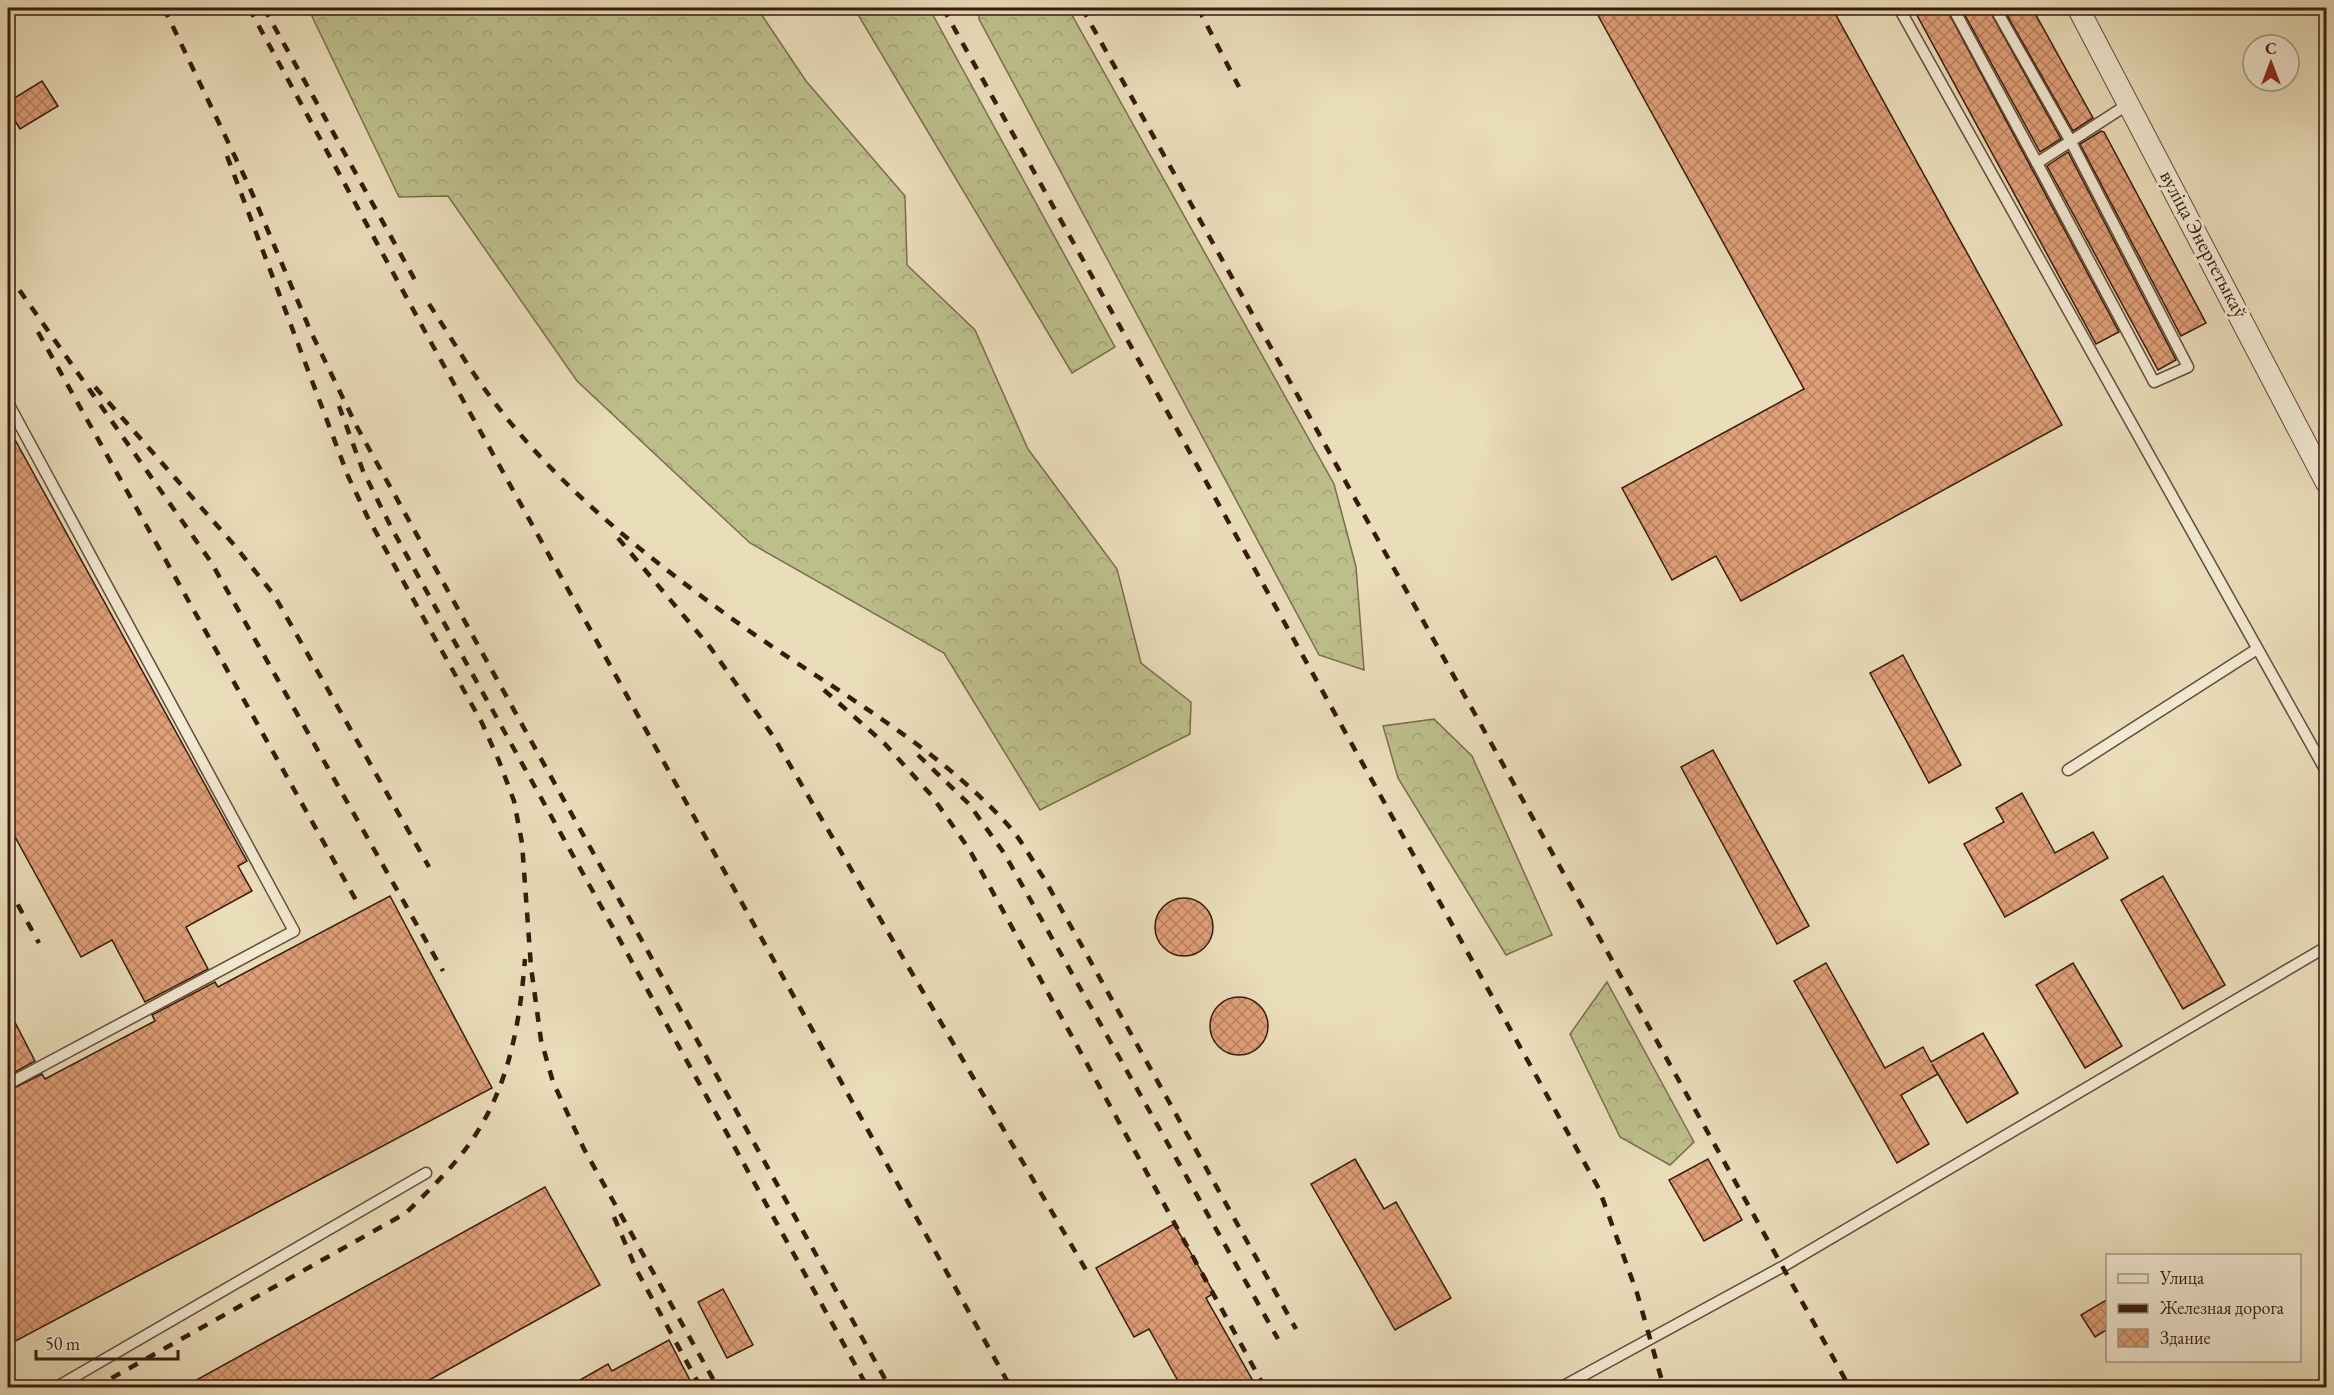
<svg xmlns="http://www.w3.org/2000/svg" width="2334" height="1395" font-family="'EB Garamond',serif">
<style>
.forest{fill:url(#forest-crowns);stroke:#7a6d4c;stroke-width:1.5}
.building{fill:url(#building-cross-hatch);stroke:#381b0e;stroke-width:1.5}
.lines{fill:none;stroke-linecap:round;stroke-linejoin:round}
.lane-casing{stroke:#644c39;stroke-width:13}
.street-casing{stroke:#644c39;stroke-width:23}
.lane{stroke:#f1e9d2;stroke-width:10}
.street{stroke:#f1e9d2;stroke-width:21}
.rail{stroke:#381b0e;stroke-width:4.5;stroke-dasharray:10 10;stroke-linecap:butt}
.labels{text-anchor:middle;stroke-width:6;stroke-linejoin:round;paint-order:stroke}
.street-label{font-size:21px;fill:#381b0e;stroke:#f1e9d2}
</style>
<defs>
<pattern id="forest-crowns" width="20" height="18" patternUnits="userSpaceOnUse" patternTransform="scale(1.5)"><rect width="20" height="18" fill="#bdbf8b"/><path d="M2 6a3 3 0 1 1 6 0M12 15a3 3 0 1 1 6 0" fill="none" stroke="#a3a477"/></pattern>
<pattern id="building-cross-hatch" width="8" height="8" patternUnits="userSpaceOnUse" patternTransform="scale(1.5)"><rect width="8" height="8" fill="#df9f77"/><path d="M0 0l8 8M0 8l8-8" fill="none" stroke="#b68160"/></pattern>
</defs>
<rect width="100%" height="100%" fill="#eaddba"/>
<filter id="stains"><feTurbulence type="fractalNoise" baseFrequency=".00333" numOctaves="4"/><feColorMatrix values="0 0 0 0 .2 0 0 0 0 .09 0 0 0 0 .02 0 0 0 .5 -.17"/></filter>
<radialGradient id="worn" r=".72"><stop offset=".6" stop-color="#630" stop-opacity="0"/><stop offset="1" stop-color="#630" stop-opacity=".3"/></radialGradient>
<g class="forest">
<polygon points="308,8 757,8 806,81 905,196 907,265 975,330 1028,449 1117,569 1141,663 1191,702 1190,734 1040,810 944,653 750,543 577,381 448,196 399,197"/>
<polygon points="854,8 929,8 1115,347 1072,373"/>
<polygon points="978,8 1068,8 1334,484 1356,567 1364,670 1319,655 979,19"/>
<polygon points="1434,719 1472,756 1552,935 1506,955 1398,778 1383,726"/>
<polygon points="1607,982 1694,1142 1670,1165 1620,1137 1570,1034"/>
</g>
<g class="building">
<polygon points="1594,8 1832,8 2062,425 1741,601 1716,556 1672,580 1622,488 1804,389"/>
<polygon points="1913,8 1946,8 2119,332 2096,344"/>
<polygon points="1961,8 1988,8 2061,139 2040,152"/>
<polygon points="2003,8 2032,8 2093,118 2073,131"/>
<polygon points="42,81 58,106 20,129 8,109 8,102"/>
<polygon points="2101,131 2104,132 2206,323 2181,336 2080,144"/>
<polygon points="2068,152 2176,360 2158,370 2047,166"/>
<polygon points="8,427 247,861 238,866 252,891 186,927 208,969 145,1002 112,940 81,957 8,824"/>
<polygon points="1903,655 1961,765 1929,783 1870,673"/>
<polygon points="1713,750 1809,926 1777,944 1681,767"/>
<polygon points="2022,793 2055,853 2093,832 2108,858 2005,917 1964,844 2004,822 1996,808"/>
<polygon points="2163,876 2225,985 2183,1009 2121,900"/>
<polygon points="390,896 492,1088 8,1345 8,1091 42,1074 45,1079 155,1021 152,1015 215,982 218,987"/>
<circle cx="1184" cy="927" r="29"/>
<polygon points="1826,963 1885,1068 1923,1047 1931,1062 1983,1033 2018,1093 1967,1123 1932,1064 1938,1074 1901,1095 1929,1144 1897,1163 1794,981"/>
<polygon points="2073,963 2122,1046 2085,1068 2036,985"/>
<circle cx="1239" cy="1026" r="29"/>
<polygon points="8,1009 35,1061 8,1076"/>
<polygon points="1355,1159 1384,1209 1396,1202 1451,1298 1395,1330 1311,1184"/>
<polygon points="1708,1159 1742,1220 1704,1241 1669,1180"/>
<polygon points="545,1187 600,1285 415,1388 182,1388"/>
<polygon points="1174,1224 1214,1293 1206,1298 1257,1388 1182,1388 1149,1329 1134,1337 1096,1268"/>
<polygon points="723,1289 753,1345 727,1358 698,1302"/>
<polygon points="2108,1299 2108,1329 2095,1337 2081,1315"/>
<polygon points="669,1340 694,1388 566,1388 608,1364 612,1371"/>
</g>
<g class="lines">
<defs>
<g id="lane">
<polyline points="1899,8 2326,771"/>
<polyline points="1953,8 2037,163 2130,103"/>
<polyline points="1995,8 2070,140 2188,367 2154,382 2037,163"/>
<polyline points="8,403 294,931 8,1084"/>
<polyline points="2068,770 2257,649"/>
<polyline points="55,1388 426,1173"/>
<polyline points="1560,1388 1782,1267 2326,947"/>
</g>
<polyline id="street" points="2078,8 2326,482"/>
</defs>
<use href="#lane" class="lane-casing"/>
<use href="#street" class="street-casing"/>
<use href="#lane" class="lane"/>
<use href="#street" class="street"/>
<g class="rail">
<polyline points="164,8 249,186 310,330 357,427 890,1388"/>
<polyline points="249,8 428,337 1011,1388"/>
<polyline points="264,8 415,280"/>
<polyline points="943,8 1599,1189 1637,1293 1664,1388"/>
<polyline points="1082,8 1850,1388"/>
<polyline points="1198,8 1239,87"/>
<polyline points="227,156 348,476 368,518 482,723 499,761 514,801 522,843 531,967 541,1040 553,1082 584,1149 718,1388"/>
<polyline points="8,274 211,562 443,971"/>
<path d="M 429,304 C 449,334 467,366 489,395 C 554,484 643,554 731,618 C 824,685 929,739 1007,824 C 1022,840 1033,862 1045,880 L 1296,1329"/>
<polyline points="38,332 357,902"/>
<polyline points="95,387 235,546 274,595 429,867"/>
<polyline points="339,406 363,471 391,527 868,1388"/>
<polyline points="618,538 710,647 773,736 1086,1270"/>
<polyline points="824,690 885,744 932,796 969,849 1265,1388"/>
<polyline points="918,755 969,804 1004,853 1278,1339"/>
<polyline points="8,887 39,943"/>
<polyline points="8,949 13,958"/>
<polyline points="614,1217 637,1271 701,1388"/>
<path d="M 94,1388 L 406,1213 C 431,1188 457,1164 476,1134 C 510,1081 520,1021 525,959"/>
</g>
</g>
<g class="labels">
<g class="street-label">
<text transform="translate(2204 244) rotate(62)" y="7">вуліца Энергетыкаў</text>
</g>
</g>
<rect width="2334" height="1395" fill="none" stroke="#eaddba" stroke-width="30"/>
<rect x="9" y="9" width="2316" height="1377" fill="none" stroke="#381b0e" stroke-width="3"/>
<rect x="15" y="15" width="2304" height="1365" fill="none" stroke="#381b0e" stroke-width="1.5"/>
<rect x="2106" y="1254" width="195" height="108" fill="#f1e9d2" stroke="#a79784" stroke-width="1.5"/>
<rect x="2118" y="1274" width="30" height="9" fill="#f1e9d2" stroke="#a79784" stroke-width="1.5"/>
<text x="2160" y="1284" font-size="18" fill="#381b0e">Улица</text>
<rect x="2118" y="1304" width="30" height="9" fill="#381b0e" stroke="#a79784" stroke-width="1.5"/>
<text x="2160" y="1314" font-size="18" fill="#381b0e">Железная дорога</text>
<rect x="2118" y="1329" width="30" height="18" fill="url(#building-cross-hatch)" stroke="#a79784" stroke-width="1.5"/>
<text x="2160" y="1344" font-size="18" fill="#381b0e">Здание</text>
<g transform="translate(2271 63)"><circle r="28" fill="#f1e9d2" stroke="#a79784" stroke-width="1.5"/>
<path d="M0-4.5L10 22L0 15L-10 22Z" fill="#8f2418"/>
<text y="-9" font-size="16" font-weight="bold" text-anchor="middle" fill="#381b0e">С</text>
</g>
<path d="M36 1350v9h142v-9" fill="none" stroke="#381b0e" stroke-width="3"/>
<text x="45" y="1350" font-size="18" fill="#381b0e" stroke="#f1e9d2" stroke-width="4.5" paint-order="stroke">50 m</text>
<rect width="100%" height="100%" filter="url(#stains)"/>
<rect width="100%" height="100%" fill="url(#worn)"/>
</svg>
